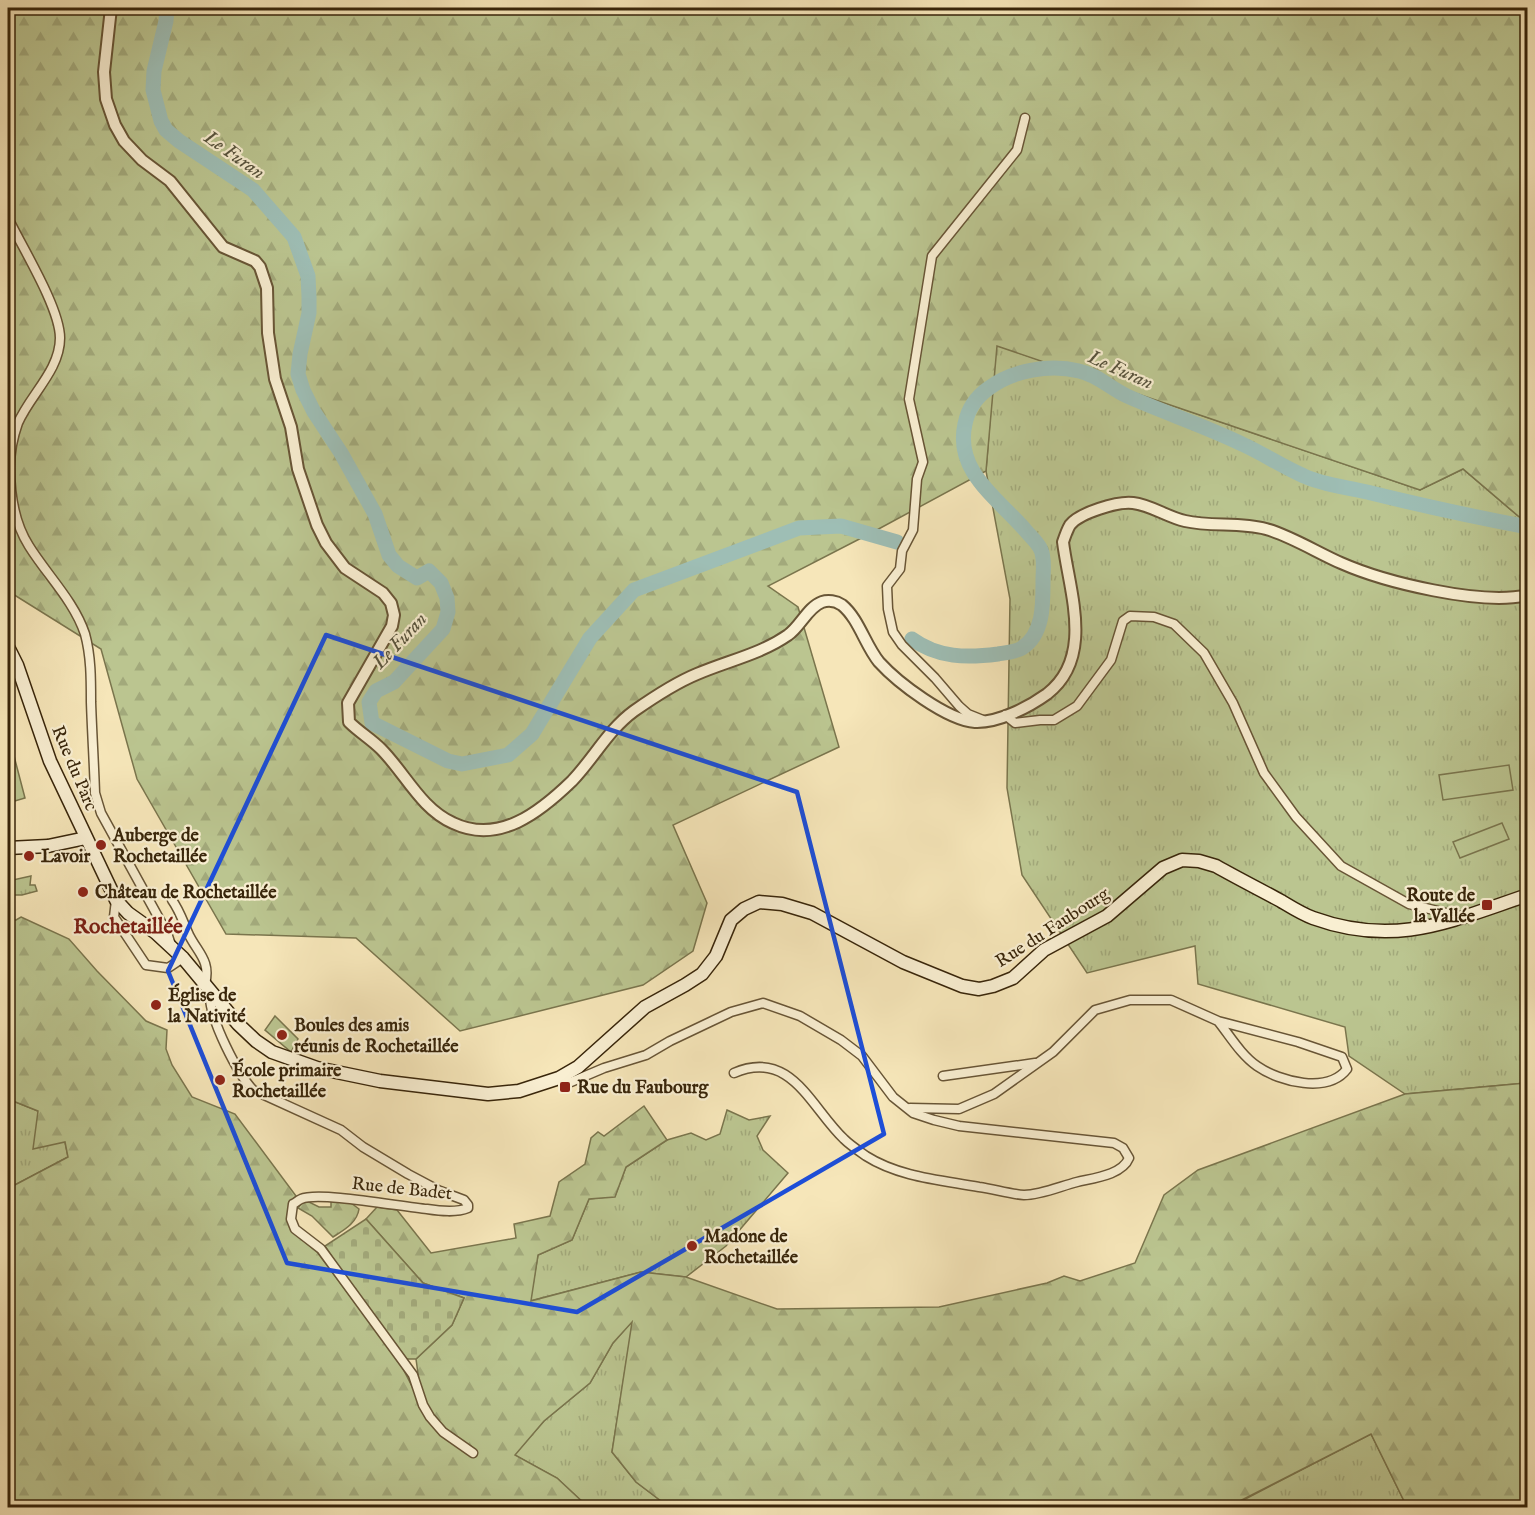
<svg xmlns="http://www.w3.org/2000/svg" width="1535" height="1515" font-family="'IM FELL English',serif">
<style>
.grass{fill:url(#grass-tufts);stroke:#7a754d;stroke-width:1.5}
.forest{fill:url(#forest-firs);stroke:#7a754d;stroke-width:1.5}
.cemetery{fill:url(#cemetery-stones);stroke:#7a754d;stroke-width:1.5}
.pitch{fill:#bbc590;stroke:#7a754d;stroke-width:1.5}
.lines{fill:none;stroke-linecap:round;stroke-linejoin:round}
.river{stroke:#9ebeb5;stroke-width:15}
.minor-casing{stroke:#685536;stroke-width:11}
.tertiary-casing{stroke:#685536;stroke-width:14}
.secondary-casing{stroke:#38250a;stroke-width:15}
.minor{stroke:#f9efd2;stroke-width:8}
.tertiary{stroke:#f9efd2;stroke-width:10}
.secondary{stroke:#f9efd2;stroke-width:12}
.marked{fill:none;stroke:#1d4ed8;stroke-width:4.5;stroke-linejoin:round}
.poi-dot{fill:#8f2418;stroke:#f9efd2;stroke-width:2}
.labels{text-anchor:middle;stroke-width:4.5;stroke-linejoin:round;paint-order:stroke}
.street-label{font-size:18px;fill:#38250a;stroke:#f9efd2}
.poi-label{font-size:18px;font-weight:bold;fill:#38250a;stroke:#f9efd2;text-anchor:start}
.water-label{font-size:20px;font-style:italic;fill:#57533d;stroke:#f9efd2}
.quarter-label{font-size:21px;font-weight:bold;fill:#7a1f14;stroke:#f9efd2}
</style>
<defs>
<pattern id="grass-tufts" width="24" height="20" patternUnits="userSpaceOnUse" patternTransform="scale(1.5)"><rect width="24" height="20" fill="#bbc590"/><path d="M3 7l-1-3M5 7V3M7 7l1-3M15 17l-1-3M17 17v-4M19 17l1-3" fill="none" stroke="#a2a97b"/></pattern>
<pattern id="forest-firs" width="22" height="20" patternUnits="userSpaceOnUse" patternTransform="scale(1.5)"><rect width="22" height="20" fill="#bbc590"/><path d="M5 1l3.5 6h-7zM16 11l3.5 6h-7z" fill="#a2a97b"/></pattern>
<pattern id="cemetery-stones" width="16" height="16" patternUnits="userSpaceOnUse" patternTransform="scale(1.5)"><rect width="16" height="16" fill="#bbc590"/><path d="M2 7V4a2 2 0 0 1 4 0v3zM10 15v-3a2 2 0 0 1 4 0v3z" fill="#a2a97b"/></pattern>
</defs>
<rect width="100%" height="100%" fill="#f6e6b9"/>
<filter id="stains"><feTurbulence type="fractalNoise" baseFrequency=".00333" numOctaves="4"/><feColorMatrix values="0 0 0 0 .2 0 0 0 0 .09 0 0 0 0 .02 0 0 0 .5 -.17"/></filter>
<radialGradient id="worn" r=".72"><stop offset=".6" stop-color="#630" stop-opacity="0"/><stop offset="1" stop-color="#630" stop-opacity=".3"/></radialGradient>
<g class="grass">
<polygon points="996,345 1420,490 1463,469 1524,521 1527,520 1528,1081 1526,1083 1405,1094 1349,1056 1345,1027 1198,984 1195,946 1087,973 1022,875 1007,788 1010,599 986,471"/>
<polygon points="31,876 30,885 35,885 37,891 22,895 8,895 8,881"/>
<polygon points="8,1099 38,1111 65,1142 68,1157 13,1186 8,1186"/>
<polygon points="727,1110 749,1120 770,1116 757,1136 763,1150 788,1173 726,1246 686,1277 641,1272 530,1301 538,1255 572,1240 589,1199 615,1196 626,1167 667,1140 691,1133 706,1140 720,1134"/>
<polygon points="633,1320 612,1452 636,1482 669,1507 588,1507 557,1478 514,1455 544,1421 590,1383 613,1343"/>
<polygon points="1371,1434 1407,1507 1228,1508"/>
</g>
<g class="forest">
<polygon points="8,8 1527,8 1527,520 1524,521 1463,469 1420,490 997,346 986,471 873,532 768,586 798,607 839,747 673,825 707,903 693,951 643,985 460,1031 356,938 226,934 137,779 101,649 8,591"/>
<polygon points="8,733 25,798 8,803"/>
<polygon points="21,917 69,939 97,971 146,1021 167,1030 166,1049 172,1065 192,1097 235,1114 296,1196 289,1205 287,1217 300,1238 318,1253 400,1363 415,1392 420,1388 416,1359 452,1325 464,1298 423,1283 366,1219 377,1207 397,1210 431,1253 516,1238 514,1224 550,1216 559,1182 585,1164 591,1138 598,1132 604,1136 644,1106 667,1140 626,1167 615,1197 589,1199 572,1240 538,1255 531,1301 641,1272 686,1277 777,1309 939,1307 1047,1283 1064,1276 1080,1281 1135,1263 1164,1195 1198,1170 1405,1094 1526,1083 1527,1081 1527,1507 1407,1507 1371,1434 1228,1507 669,1507 636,1482 612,1452 632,1322 613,1343 590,1383 544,1421 515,1455 557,1478 588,1507 8,1507 8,1186 13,1186 68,1157 65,1142 33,1149 38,1111 8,1099 8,920 16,920"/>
<path d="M 331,1201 L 351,1203 L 359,1209 C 357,1223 344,1230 333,1237 L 312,1216 L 298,1208 L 302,1202 L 309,1202 L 319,1207 L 331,1207 Z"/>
</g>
<polygon class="cemetery" points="366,1219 423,1283 464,1298 452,1325 416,1359 403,1359 366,1309 325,1246"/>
<g class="pitch">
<polygon points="1509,765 1513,790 1443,800 1439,775"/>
<polygon points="1502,823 1509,839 1460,858 1453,842"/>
<polygon points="275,1016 298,1039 291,1052 265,1030"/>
</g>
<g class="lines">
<g class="river">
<polyline points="167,8 166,21 154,71 153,90 161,121 166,130 179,141 253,190 294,237 308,276 309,297 309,313 300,354 298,374 303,390 314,412 341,453 375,514 389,555 398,566 417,578 429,571 441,583 447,598 448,612 443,629 394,682 376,691 369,702 372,723 448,761 462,764 508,755 532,734 590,638 634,590 799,528 841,526 897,542"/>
<path d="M 912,639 C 938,658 967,658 998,654 C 1004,653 1016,652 1022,648 C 1044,634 1043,603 1043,580 C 1043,571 1045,559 1041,550 C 1038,543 1031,537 1026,531 C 1000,500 954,472 965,424 C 968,409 976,397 989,388 C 1013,370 1050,364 1079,371 C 1098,375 1111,389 1127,396 C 1165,413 1205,426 1242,444 C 1264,454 1283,467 1304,476 C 1323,485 1347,487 1367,492 C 1420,505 1474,517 1528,527"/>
</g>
<defs>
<g id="minor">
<path d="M 8,218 C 22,247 60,308 60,338 C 60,370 30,395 18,423 C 13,437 10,453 10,467 C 10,494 15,524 29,546 C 47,575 74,601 85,634 C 91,656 91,679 91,702 C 92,732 94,763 95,793 L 101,813 L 167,933 L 171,945"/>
<polyline points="1005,715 1015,723 1040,720 1054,720 1077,706 1111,660 1123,621 1130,616 1154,617 1174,624 1204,653 1233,703 1264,773 1296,817 1341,866 1409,904 1450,914 1457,919"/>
<polyline points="983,720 968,714 959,706 935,678 902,645 893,632 888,609 887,586 900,569 902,551 913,530 917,479 923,462 909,399 932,256 1017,150 1025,118"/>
<polyline points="116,900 114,917 146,965 168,968 183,958"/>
<path d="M 172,900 C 180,911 183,922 189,935 C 198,953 211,961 205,984"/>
<path d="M 213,994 L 210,998 C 211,1021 237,1073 253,1090 L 341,1130 L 363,1147 L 408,1174 L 440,1191 L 464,1200 L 468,1205 L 468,1208 C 456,1213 440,1211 427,1209 C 402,1207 319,1191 301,1199 C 300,1199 294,1204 293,1204 L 291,1219 L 295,1229 L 321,1249 L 413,1375 L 423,1405 L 430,1417 L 443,1432 L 473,1453"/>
<polyline points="943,1076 1035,1063"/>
<path d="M 559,1078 L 571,1082 L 604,1068 L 646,1055 L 670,1041 L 710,1022 L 731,1012 L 763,1003 L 800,1016 L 841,1040 L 862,1056 L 893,1097 L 913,1113 L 934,1120 L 959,1126 L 1114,1143 L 1123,1148 L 1129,1158 C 1122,1175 1094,1178 1077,1182 C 1061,1186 1041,1195 1024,1195 C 1009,1194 994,1189 979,1187 C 941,1180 899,1177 866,1156 C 859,1151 850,1145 844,1139 C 811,1108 791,1048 734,1073"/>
<path d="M 910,1108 L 959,1109 L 994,1094 L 1053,1052 L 1095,1010 L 1130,1000 L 1171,1000 L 1218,1021 L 1298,1042 L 1342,1057 L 1347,1069 C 1328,1094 1280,1082 1257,1066 C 1241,1055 1230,1036 1218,1021"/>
</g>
<path id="tertiary" d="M 111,8 L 104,72 L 106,99 L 115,125 L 124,141 L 142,160 L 170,181 L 223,247 L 255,261 L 260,267 L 267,288 L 268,333 L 275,379 L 291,427 L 298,469 L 317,525 L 326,543 L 345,568 L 383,593 L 391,603 L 394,615 L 392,626 L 348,703 L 349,722 C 359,732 371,739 381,749 C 405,773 421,809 453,823 C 499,845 540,812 572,781 C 594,758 608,730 634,711 C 654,697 675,683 697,674 C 727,661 761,654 788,635 C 800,627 808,607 822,602 C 828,600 836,601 842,605 C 859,619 865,645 879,662 C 898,683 947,720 975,722 C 998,723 1029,707 1047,694 C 1095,657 1069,591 1063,542 C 1065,536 1067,530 1070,525 C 1079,513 1118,501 1133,503 C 1151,505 1167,517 1185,521 C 1211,527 1240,522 1266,529 C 1289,535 1318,553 1341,563 C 1384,582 1481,606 1528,595"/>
<g id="secondary">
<path d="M 8,647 L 17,665 L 50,761 L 116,900 L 128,913 L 156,933 L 183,958 L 238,1024 L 256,1041 L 272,1052 L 317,1068 L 380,1081 L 488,1094 L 519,1091 L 559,1078 L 578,1067 L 645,1007 L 685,985 L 702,974 L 716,956 L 731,920 L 744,909 L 759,902 L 782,904 L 812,913 L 903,962 L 962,986 L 979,989 L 993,986 L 1013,978 L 1044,950 L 1107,916 L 1163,868 L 1182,860 L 1199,861 L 1216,866 C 1237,878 1259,889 1281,901 C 1291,907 1302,914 1313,918 C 1396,948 1450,921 1528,895"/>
<polyline points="8,848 48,846 86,838"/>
</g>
</defs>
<use href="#minor" class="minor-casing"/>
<use href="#tertiary" class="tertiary-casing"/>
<use href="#secondary" class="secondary-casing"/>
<use href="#minor" class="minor"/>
<use href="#tertiary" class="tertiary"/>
<use href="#secondary" class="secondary"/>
</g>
<path class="marked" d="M 326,635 L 797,792 L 884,1134 L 577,1312 L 287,1263 L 168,971 Z"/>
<g class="poi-dot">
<circle cx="101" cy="845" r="6"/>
<circle cx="29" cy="856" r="6"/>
<circle cx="83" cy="892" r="6"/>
<rect x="1481" y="899" width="12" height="12" rx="3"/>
<circle cx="156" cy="1005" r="6"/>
<circle cx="282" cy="1035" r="6"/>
<circle cx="220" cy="1080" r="6"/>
<rect x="559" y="1081" width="12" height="12" rx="3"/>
<circle cx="692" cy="1246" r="6"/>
</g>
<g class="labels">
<g class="street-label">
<text transform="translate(75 768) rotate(67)" y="6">Rue du Parc</text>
<text transform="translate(1052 927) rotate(-33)" y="6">Rue du Faubourg</text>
<text transform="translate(402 1188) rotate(6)" y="6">Rue de Badet</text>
</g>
<g class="poi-label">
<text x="113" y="841">Auberge de<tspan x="113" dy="21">Rochetaillée</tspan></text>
<text x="41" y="862">Lavoir</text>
<text x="95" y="898">Château de Rochetaillée</text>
<text x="1475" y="901" text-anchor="end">Route de<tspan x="1475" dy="21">la Vallée</tspan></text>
<text x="168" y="1001">Église de<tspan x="168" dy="21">la Nativité</tspan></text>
<text x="294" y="1031">Boules des amis<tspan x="294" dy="21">réunis de Rochetaillée</tspan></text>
<text x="232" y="1076">École primaire<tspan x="232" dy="21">Rochetaillée</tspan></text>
<text x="577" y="1093">Rue du Faubourg</text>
<text x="704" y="1242">Madone de<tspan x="704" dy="21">Rochetaillée</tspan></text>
</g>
<g class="water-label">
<text transform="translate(235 154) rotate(35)" y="7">Le Furan</text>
<text transform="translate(1121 369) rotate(24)" y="7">Le Furan</text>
<text transform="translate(399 640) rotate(-47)" y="7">Le Furan</text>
</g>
<g class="quarter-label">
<text x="128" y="933">Rochetaillée</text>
</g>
</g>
<rect width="1535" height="1515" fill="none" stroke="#f6e6b9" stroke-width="30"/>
<rect x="9" y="9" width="1517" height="1497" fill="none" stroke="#38250a" stroke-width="3"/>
<rect x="15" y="15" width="1505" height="1485" fill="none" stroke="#38250a" stroke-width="1.5"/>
<rect width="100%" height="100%" filter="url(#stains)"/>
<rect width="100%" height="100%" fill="url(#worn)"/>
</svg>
